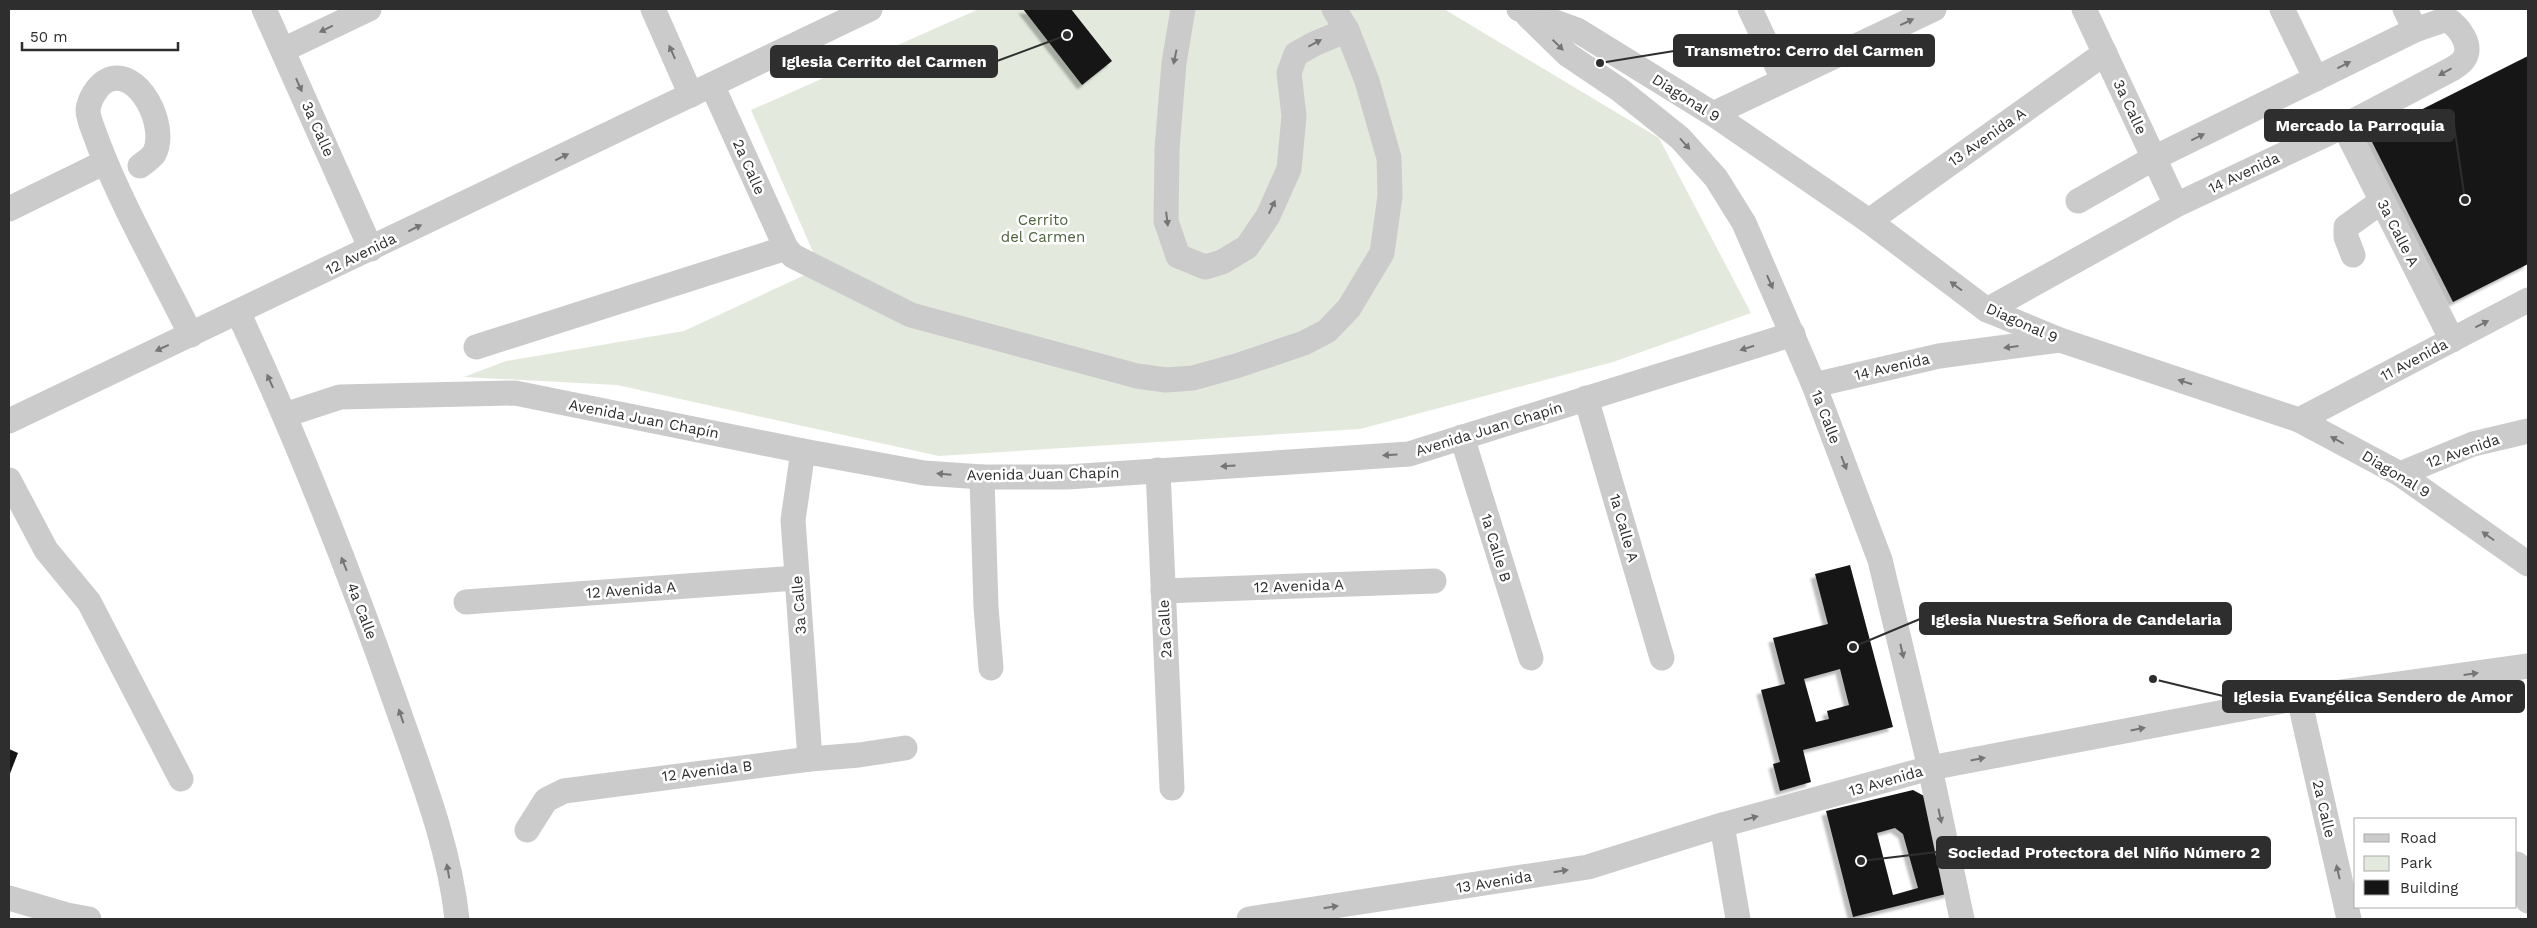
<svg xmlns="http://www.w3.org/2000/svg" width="2537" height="928" font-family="'Work Sans',sans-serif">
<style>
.green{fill:#e3eadd}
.building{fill:#151515;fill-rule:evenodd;filter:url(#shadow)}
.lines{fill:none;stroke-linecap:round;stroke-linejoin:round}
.minor{stroke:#cbcbcb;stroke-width:25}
.oneway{fill:#757575}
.labels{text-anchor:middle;stroke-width:5;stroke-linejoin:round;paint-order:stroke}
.street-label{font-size:15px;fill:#2e2e2e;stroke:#fff}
.park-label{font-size:15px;fill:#4e6540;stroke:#fff}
.leader{fill:none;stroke:#2e2e2e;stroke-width:2}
.callout-dot{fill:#2e2e2e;stroke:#fff;stroke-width:2}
.callout{fill:#2e2e2e;stroke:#2e2e2e;stroke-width:2}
.callout-label{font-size:16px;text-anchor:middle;font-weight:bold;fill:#fff}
</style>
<defs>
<filter id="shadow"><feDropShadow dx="-4.5" dy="4.5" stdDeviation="1" flood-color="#0004"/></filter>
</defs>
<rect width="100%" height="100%" fill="#fff"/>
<polygon class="green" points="979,9 1444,9 1659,138 1751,313 1613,362 1360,429 939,456 617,385 464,377 506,361 684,331 820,268 751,110"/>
<g class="building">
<polygon points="1023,9 1071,9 1112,61 1082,85"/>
<polygon points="2528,56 2528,264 2453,302 2369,136"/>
<path d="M 1850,565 L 1893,727 L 1803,750 L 1811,782 L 1780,791 L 1773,764 L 1780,762 L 1761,690 L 1785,684 L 1773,638 L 1828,624 L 1815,574 ZM 1840,669 L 1849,705 L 1827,711 L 1829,719 L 1816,722 L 1804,679 Z"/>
<polygon points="9,749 18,753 9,776"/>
<path d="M 1913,790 L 1926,797 L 1950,893 L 1853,917 L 1826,811 ZM 1895,828 L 1903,834 L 1918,888 L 1893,895 L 1877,833 Z"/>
</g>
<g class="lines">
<g class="minor">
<polyline points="264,9 371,249"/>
<polyline points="653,9 691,95"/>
<polyline points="1183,9 1174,63 1167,149 1166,221 1178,256 1205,267 1222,262 1247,247 1268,216 1289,169 1294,116 1289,73 1296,54 1314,44 1347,30"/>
<polyline points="1519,9 1577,30 1713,114 1869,221 1987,310 2060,340 2299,420 2400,474 2528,564"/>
<polyline points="1750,9 1783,79"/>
<polyline points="2084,9 2176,205"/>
<polyline points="2282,9 2316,79"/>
<polyline points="2405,9 2415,30"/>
<polyline points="1528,16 1568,55 1620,90 1680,138 1716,178 1744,223 1814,385 1880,560 1930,768 1962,919"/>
<polyline points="283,50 369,9"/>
<polyline points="712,85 786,248 793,256 911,315 1137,376 1166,380 1193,378 1236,366 1304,343 1327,331 1349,308 1382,253 1390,196 1389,158 1367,81 1347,30 1334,9"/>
<polyline points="1713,114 1934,9"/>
<polyline points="2344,126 2452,340"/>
<path d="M 140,166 C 144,163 151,158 154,154 C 169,127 138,64 106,81 C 97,86 89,100 88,110 C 88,120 95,133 98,143 C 123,208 160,272 191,335"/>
<polyline points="9,209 105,162"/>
<polyline points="1869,221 2105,53"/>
<polyline points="2353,255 2346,237 2346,227 2382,201"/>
<path d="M 1987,310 L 2176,205 L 2344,126 L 2452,69 C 2455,67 2462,63 2464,59 C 2473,45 2459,27 2447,19 L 2415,30 L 2154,158 L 2078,201"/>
<path d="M 238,312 C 297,439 349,570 395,701 C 420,773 449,844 457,919"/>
<polyline points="476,347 786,248"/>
<polyline points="1814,385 1939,356 2060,340"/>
<polyline points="1586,398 1662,658"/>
<polyline points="285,415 340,397 515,393 803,451 924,473 982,477 1067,477 1409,454 1793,334"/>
<polyline points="2299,420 2528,300"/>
<polyline points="9,421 870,9"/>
<polyline points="1462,437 1531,658"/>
<polyline points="803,451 793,520 810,759"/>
<polyline points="1158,470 1172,788"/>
<polyline points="2400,474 2473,444 2528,431"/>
<polyline points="982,477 986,607 991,668"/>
<polyline points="9,480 46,550 89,602 181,779"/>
<polyline points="1163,591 1434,581"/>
<polyline points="466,602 797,578"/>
<polyline points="2299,698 2349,919"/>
<polyline points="1722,825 1738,919"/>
<polyline points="527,830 546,800 564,791 810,759 859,755 905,748"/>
<polyline points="2517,864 2528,901"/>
<polyline points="9,898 67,915 89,919"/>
<polyline points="1249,919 1588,867 1722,825 1930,768 2299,698 2528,666"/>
</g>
</g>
<defs><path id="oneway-solid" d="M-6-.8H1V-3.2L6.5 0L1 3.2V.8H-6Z" transform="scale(1.25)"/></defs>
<g class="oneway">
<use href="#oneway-solid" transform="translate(1907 22) rotate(-25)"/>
<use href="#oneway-solid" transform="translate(326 29) rotate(154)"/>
<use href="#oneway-solid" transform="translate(1315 43) rotate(-28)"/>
<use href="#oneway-solid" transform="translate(1558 45) rotate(44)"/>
<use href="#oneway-solid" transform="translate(672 52) rotate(-114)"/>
<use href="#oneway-solid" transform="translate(1175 57) rotate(102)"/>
<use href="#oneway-solid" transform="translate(2344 65) rotate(-27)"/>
<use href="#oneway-solid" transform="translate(2445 72) rotate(151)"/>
<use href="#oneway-solid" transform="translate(299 85) rotate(66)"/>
<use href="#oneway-solid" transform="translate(2198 137) rotate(-26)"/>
<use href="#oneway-solid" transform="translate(1685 144) rotate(48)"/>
<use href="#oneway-solid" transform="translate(562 157) rotate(-26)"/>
<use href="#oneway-solid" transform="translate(1272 207) rotate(-65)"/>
<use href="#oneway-solid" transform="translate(1167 219) rotate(83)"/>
<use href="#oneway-solid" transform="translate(415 228) rotate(-26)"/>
<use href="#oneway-solid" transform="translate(1770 282) rotate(66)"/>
<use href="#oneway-solid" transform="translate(1956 286) rotate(-143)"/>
<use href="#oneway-solid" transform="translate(2482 324) rotate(-27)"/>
<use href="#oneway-solid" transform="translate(2011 347) rotate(173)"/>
<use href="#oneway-solid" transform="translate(162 348) rotate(155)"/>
<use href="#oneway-solid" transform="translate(1747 348) rotate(163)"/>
<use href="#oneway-solid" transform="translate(270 381) rotate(-114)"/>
<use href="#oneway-solid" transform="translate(2185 382) rotate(-162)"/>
<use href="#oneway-solid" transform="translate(2337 440) rotate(-152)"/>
<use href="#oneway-solid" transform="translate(1390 455) rotate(176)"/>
<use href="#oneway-solid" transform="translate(1844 463) rotate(69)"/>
<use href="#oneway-solid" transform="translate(1228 466) rotate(176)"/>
<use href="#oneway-solid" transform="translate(944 474) rotate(-175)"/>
<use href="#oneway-solid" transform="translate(2488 536) rotate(-145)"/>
<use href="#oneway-solid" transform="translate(344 564) rotate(-112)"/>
<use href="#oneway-solid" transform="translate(1902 651) rotate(77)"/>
<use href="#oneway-solid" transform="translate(2471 674) rotate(-8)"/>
<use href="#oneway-solid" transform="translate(401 716) rotate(-109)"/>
<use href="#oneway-solid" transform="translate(2138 729) rotate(-11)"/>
<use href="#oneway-solid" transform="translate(1978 759) rotate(-11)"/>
<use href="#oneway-solid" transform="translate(1940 816) rotate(78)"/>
<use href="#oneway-solid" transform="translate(1751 818) rotate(-15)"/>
<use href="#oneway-solid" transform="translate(448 871) rotate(-100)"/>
<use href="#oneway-solid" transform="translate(1561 871) rotate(-9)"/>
<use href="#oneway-solid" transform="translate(2338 872) rotate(-103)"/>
<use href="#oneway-solid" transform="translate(1331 907) rotate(-9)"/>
</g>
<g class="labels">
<g class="street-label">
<text transform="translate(1686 98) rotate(32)" y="5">Diagonal 9</text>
<text transform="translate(2130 107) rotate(65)" y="5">3a Calle</text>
<text transform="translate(318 129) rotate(66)" y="5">3a Calle</text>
<text transform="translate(1987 137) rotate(-35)" y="5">13 Avenida A</text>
<text transform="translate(749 167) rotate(66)" y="5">2a Calle</text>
<text transform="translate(2244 173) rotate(-25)" y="5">14 Avenida</text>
<text transform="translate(2398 233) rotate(63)" y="5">3a Calle A</text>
<text transform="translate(361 254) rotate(-26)" y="5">12 Avenida</text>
<text transform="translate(2022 323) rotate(24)" y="5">Diagonal 9</text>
<text transform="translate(2414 360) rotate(-28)" y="5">11 Avenida</text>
<text transform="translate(1892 367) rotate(-13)" y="5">14 Avenida</text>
<text transform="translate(1826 417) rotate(69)" y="5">1a Calle</text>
<text transform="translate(644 419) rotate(11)" y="5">Avenida Juan Chapín</text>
<text transform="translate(1489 429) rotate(-17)" y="5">Avenida Juan Chapín</text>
<text transform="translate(2463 451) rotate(-19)" y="5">12 Avenida</text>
<text transform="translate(1043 474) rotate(-1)" y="5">Avenida Juan Chapín</text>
<text transform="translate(2396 474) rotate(31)" y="5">Diagonal 9</text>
<text transform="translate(1624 528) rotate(74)" y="5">1a Calle A</text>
<text transform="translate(1496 548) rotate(73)" y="5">1a Calle B</text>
<text transform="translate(1299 586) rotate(-2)" y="5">12 Avenida A</text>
<text transform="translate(631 590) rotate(-4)" y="5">12 Avenida A</text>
<text transform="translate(799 605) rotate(-94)" y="5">3a Calle</text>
<text transform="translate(362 611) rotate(69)" y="5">4a Calle</text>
<text transform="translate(1165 629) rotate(-93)" y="5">2a Calle</text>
<text transform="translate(707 771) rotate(-7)" y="5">12 Avenida B</text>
<text transform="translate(1886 781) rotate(-16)" y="5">13 Avenida</text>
<text transform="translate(2324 809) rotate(77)" y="5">2a Calle</text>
<text transform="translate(1494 882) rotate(-9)" y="5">13 Avenida</text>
</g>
<g class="park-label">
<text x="1043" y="225">Cerrito<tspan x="1043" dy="17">del Carmen</tspan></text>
</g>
</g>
<path class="leader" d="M1600 63L1674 51M1067 35L997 61M2465 200L2454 125M1853 647L1920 619M2153 679L2223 696M1861 861L1937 852"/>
<g class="callout-dot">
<circle cx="1600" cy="63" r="5"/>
<circle cx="1067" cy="35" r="5"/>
<circle cx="2465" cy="200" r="5"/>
<circle cx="1853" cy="647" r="5"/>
<circle cx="2153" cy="679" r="5"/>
<circle cx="1861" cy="861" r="5"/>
</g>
<g class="callout">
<rect x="1674" y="35" width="260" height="31" rx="5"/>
<rect x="771" y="46" width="226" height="31" rx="5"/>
<rect x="2265" y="110" width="189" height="31" rx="5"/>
<rect x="1920" y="603" width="311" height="31" rx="5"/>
<rect x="2223" y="681" width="301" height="31" rx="5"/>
<rect x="1937" y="837" width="333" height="31" rx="5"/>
</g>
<g class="callout-label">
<text x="1804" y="56">Transmetro: Cerro del Carmen</text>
<text x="884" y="67">Iglesia Cerrito del Carmen</text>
<text x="2360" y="131">Mercado la Parroquia</text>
<text x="2076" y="625">Iglesia Nuestra Señora de Candelaria</text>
<text x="2373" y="702">Iglesia Evangélica Sendero de Amor</text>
<text x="2104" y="858">Sociedad Protectora del Niño Número 2</text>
</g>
<rect width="2537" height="928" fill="none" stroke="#2e2e2e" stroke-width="20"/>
<rect x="2354" y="818" width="162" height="90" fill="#ffffff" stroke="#ababab"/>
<rect x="2364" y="834" width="25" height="8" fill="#cbcbcb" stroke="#ababab"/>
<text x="2400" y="843" font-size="15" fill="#2e2e2e">Road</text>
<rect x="2364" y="856" width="25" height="15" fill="#e3eadd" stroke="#ababab"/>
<text x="2400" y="868" font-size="15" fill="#2e2e2e">Park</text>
<rect x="2364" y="880" width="25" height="15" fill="#151515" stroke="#ababab"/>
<text x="2400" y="893" font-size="15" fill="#2e2e2e">Building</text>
<path d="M22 42v8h156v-8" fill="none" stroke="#2e2e2e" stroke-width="2.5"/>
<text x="30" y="42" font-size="15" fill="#2e2e2e" stroke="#ffffff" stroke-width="4" paint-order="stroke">50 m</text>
</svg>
